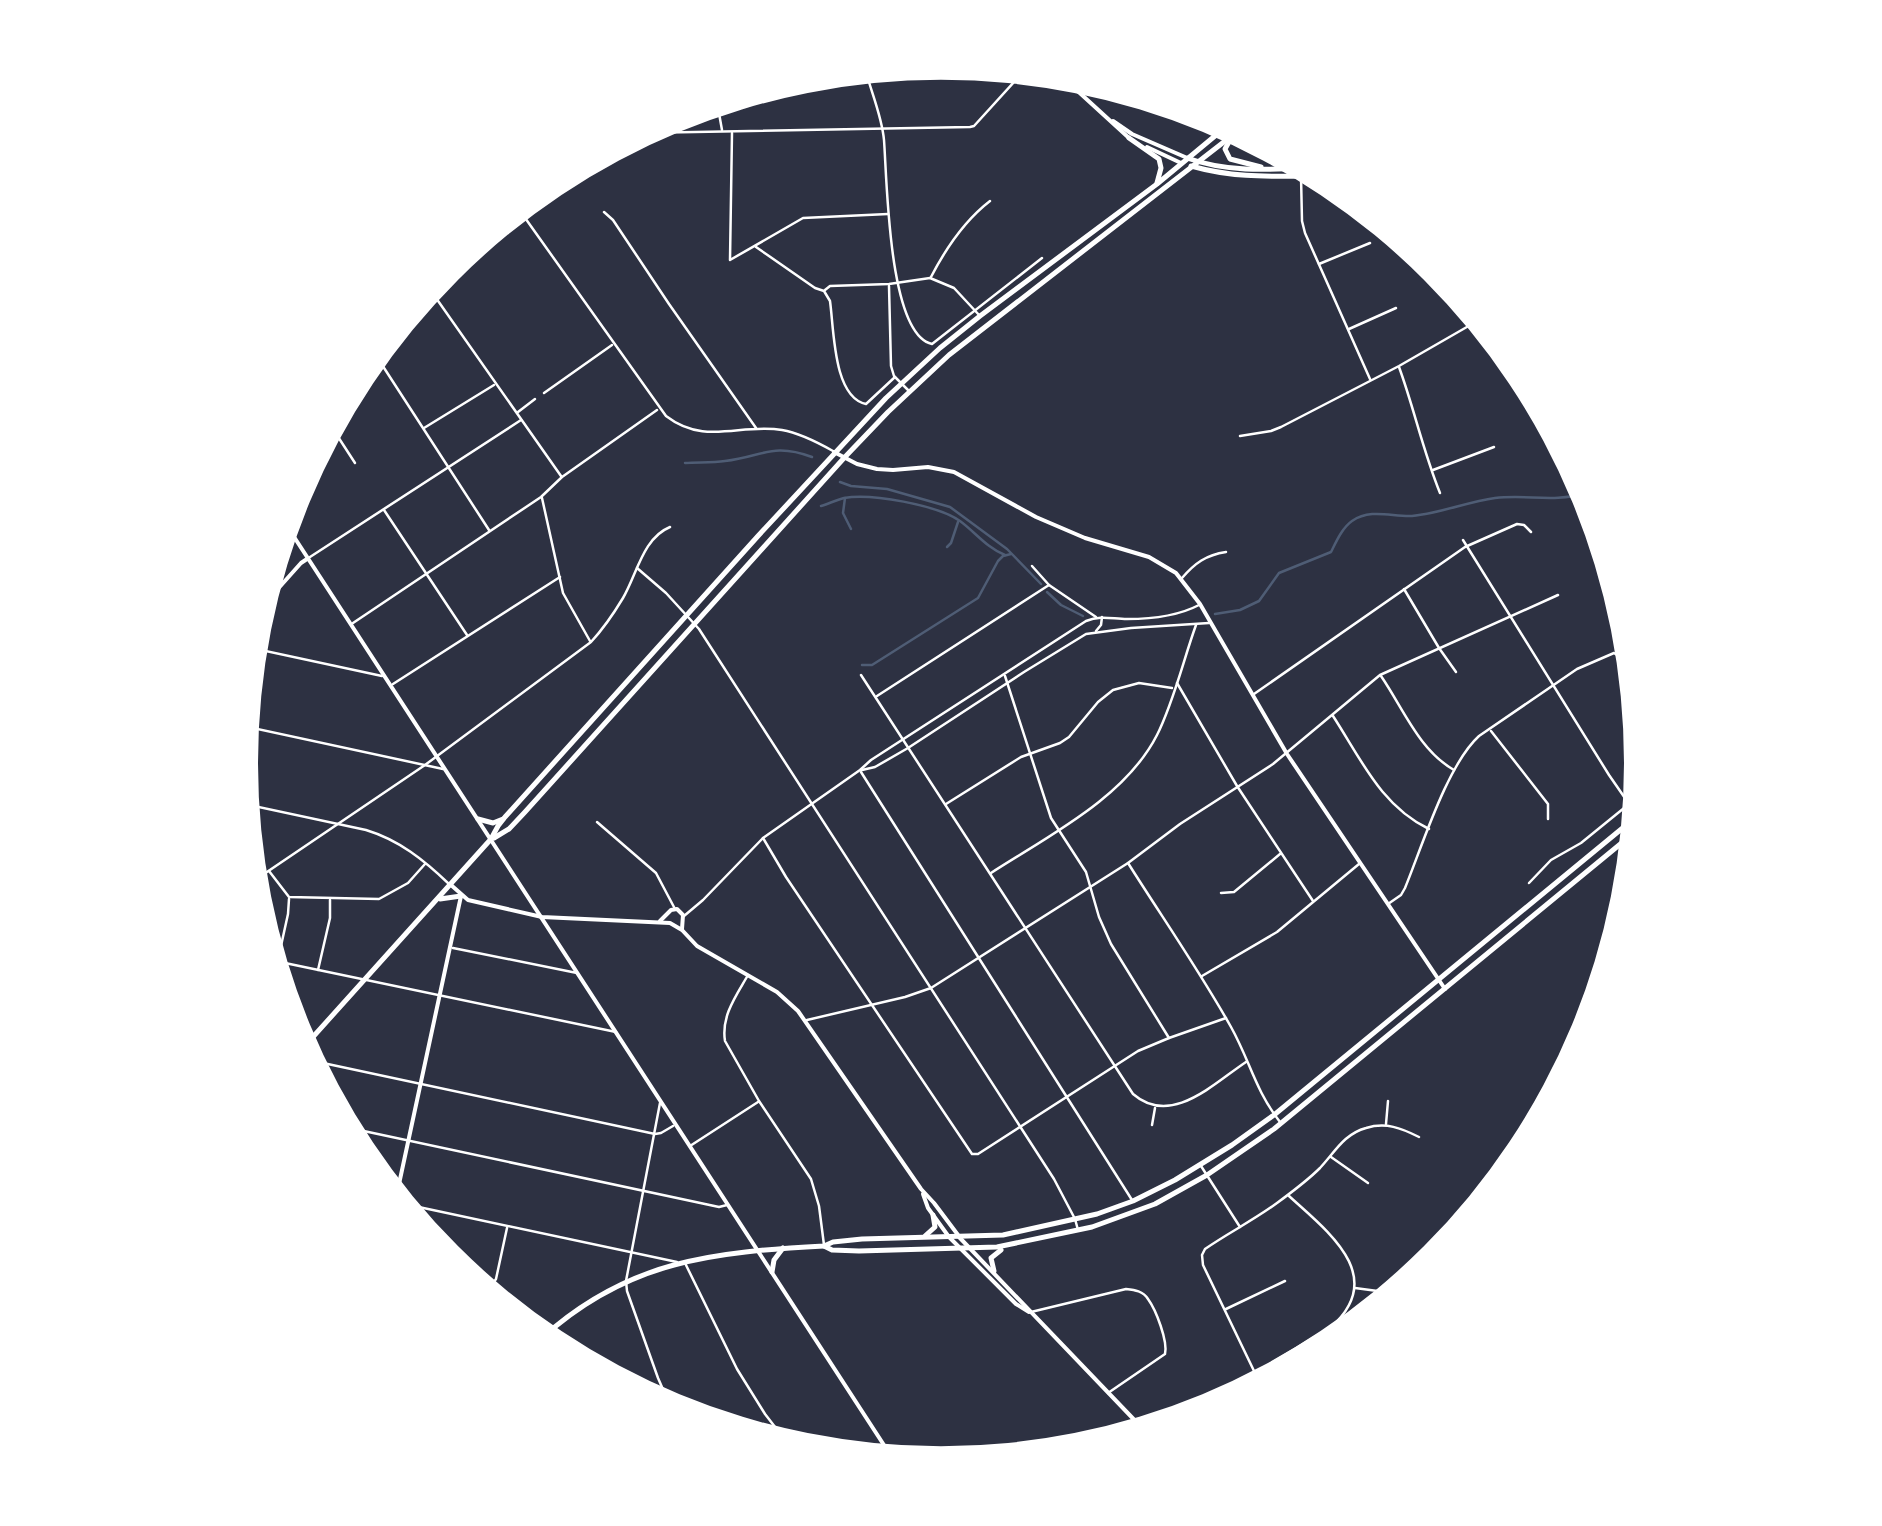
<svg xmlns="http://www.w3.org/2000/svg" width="1882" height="1526" font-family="Montserrat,sans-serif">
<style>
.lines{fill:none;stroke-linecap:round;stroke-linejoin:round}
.stream{stroke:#4f5d75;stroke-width:2.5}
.minor{stroke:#fff;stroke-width:2.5}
.tertiary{stroke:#fff;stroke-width:4}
.secondary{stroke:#fff;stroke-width:4}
.primary{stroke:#fff;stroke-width:5}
</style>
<rect width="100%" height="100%" fill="#2d3142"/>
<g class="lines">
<g class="stream">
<path d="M 685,463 C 698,462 712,463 725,461 C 762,457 772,442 812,457"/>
<polyline points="840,482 851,486 887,489 950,507 1007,549 1041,584"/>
<polyline points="845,498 843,513 851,529"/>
<path d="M 821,506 C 828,504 836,500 844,498 C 871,493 937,505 960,521 C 975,532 987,548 1005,555"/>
<polyline points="947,547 951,543 958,522"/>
<polyline points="1047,592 1061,605 1083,616"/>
<path d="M 1215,614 L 1240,610 L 1259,601 L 1279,573 L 1331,552 C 1336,542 1342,528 1352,521 C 1371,508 1392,517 1412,516 C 1441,513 1467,502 1495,498 C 1528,494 1552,503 1587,493"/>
<polyline points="862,665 872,665 978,598 998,561 1003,556 1011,554"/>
</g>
<g class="minor">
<path d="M 867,70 L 866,72 C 872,94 882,117 884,140 C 887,178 888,335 932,344 L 1042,258"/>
<polyline points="717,102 722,130"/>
<polyline points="640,133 970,127 974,126 1024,71"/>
<polyline points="732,133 730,260 803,218 888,214"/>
<polyline points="1301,176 1302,221 1305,233 1370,379"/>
<path d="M 518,208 L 666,416 C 705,446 740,423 782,430 C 800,433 817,442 833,451"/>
<polyline points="604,212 613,220 669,304 756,428"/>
<path d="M 756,247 L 815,288 L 824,291 L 830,301 C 834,329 833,397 866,404 L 895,377"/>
<polyline points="1319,264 1370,243"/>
<polyline points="441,273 522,217"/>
<path d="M 931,277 C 946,248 964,221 990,201"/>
<polyline points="889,286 891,366 894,376 909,391"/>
<polyline points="429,288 561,476"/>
<polyline points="825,290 830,286 889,284 930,278 954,288 980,316"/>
<polyline points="1457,293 1471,322"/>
<polyline points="403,320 435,299"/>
<polyline points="1349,329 1396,308"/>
<polyline points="375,354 489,530"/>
<path d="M 1399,367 C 1414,408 1423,451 1440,493"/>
<polyline points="544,393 612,345"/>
<polyline points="518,412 535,399"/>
<polyline points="331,426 355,463"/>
<polyline points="424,428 494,385"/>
<polyline points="1240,436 1271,431 1281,427 1399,366 1479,320"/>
<polyline points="1433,470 1494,447"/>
<polyline points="542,498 563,593 590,641"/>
<polyline points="384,510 467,635"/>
<polyline points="1463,540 1609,775 1636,814"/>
<polyline points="310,557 521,420"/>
<polyline points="1032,566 1049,585 1096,617"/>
<polyline points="637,568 666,593 699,629 1054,1179 1075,1219 1078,1230"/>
<path d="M 1182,578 C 1195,563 1206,555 1226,552"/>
<polyline points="1404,589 1439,648 1456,672"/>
<polyline points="353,623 541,497 562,477 657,410"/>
<polyline points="1096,631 1101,625 1102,617"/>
<polyline points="252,648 382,676"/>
<path d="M 861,675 L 1133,1094 C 1171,1127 1213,1084 1246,1062"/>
<polyline points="1005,676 1051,818 1086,872 1099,917 1111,944 1169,1038"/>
<path d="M 1381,676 C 1403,708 1419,750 1454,770"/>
<polyline points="1177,683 1237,786 1313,901"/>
<polyline points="393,684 560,577"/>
<polyline points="1254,694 1465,547 1517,524 1524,525 1531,532"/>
<polyline points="877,696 1049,585"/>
<path d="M 1333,716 C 1361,759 1381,806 1429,829"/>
<polyline points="244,726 443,769"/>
<polyline points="1491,731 1548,804 1548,819"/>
<polyline points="862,770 875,767 908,748 1024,672 1086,634 1131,628 1209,623"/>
<polyline points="861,772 1132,1200"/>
<path d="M 245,804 L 366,830 C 399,840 424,860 449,884"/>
<polyline points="946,804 1021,757 1060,743 1069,737 1098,702 1113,690 1139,683 1172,688"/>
<polyline points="597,822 656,873 675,909"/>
<polyline points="763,838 786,877 972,1154 978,1154 1138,1051 1169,1038 1226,1018"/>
<path d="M 1128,863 C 1162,917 1199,970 1231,1027 C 1250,1061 1255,1090 1280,1122"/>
<polyline points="269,871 289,897 379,899 408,883 425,864"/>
<path d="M 991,873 C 1048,836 1125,798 1157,735 C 1174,701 1183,661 1196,625"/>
<path d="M 252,882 L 425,765 L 591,642 C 603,629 614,613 623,598 C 637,574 643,538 670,527"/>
<polyline points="1529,883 1551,860 1581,843 1629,804 1638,800"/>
<polyline points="1221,893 1234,892 1280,854"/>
<path d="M 1388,904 L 1401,895 L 1405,888 C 1422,847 1447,765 1479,736 L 1577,669 L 1614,653 L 1620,657 L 1638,729"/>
<path d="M 684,916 L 703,900 L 763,838 L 860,770 L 871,760 L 1086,621 C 1101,615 1112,619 1127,619 C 1150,619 1178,616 1199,605"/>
<polyline points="453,948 577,973"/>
<polyline points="284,963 279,955 288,914 289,899"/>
<polyline points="285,963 616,1032"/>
<polyline points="318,970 330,918 330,900"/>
<path d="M 748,975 C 736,996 721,1016 725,1041 L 759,1101 L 811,1179 L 819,1206 L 824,1245"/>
<polyline points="1202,976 1277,932 1359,864"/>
<polyline points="280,985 285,963"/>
<polyline points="807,1020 905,997 931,988 1128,863 1180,824 1273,764 1380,675 1558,595"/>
<polyline points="309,1060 655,1134 661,1133 673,1126"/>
<polyline points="660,1103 626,1281 627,1291 658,1378 672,1410"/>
<polyline points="1386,1124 1388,1101"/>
<polyline points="1152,1125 1155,1108"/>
<polyline points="345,1127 719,1207 727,1205"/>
<polyline points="690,1146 758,1102"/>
<polyline points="1331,1157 1368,1183"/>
<polyline points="1201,1166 1240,1227"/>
<polyline points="400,1203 677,1262"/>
<polyline points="685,1263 737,1369 765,1414 789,1445"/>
<polyline points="474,1282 499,1290 547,1330"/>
<polyline points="1355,1288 1385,1292"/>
<polyline points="487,1292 496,1279 507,1228"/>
<polyline points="1226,1309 1285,1281"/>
<path d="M 1031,1312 L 1126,1289 C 1135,1290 1143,1291 1148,1299 C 1156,1310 1168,1341 1165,1354 L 1108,1393"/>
<path d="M 1255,1373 L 1203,1265 L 1202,1255 L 1205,1249 C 1228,1233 1254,1220 1277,1203 C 1292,1192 1307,1181 1320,1168 C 1335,1152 1344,1134 1366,1128 C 1386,1122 1401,1128 1419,1137"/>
<path d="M 1192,1415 L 1255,1373 L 1331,1327 C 1389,1276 1326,1230 1289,1196"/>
</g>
<g class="tertiary">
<polyline points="834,452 857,464 877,469 893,470 928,467 954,472 1036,517 1085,538 1149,557 1176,573 1200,604 1287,754 1445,989"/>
<polyline points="285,523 893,1459"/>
<polyline points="259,610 301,563 307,559"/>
<polyline points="451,885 468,900 542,917 670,923 682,930 697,946 777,992 798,1011 921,1189 934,1203 958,1235"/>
<polyline points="660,921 671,910 677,909 683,915 682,929"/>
<polyline points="923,1194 928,1208 949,1237"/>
<polyline points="396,1198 461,896"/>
</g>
<g class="secondary">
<polyline points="1059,74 1129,138"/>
<polyline points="1113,121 1132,134 1185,157"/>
<polyline points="1147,147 1181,163"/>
<polyline points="949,1237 1016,1304 1029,1312"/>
<polyline points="959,1237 1144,1430"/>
</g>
<g class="primary">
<polyline points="1129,138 1159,159 1161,168 1157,183"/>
<polyline points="1230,140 1225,149 1230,159 1261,167"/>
<path d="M 1187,158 C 1226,172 1265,170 1307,168"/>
<path d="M 1191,166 C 1237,179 1275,176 1322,176"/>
<polyline points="478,819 493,823 503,819"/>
<polyline points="494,838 509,829 525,812 844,458 888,412 949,355 1238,131"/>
<polyline points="440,899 461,896"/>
<polyline points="303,1048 491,839 498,826 505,817 758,536 886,398 940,348 980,316 1157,184 1227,126"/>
<polyline points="925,1236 935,1227 933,1215"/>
<polyline points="824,1246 832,1250 859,1251 997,1247 1092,1227 1155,1204 1207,1175 1274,1129 1635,832"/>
<polyline points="994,1271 991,1258 1001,1250"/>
<polyline points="772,1272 774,1260 783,1248"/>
<path d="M 542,1338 C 628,1260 714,1252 824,1246 L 833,1242 L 862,1239 L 1003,1235 L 1097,1214 L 1133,1201 L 1175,1180 L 1232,1145 L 1274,1115 L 1636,817"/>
</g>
</g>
<path d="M0 0H1882V1526H0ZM258 763a683 683 0 1 1 1366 0a683 683 0 1 1-1366 0Z" fill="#fff" fill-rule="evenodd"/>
</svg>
